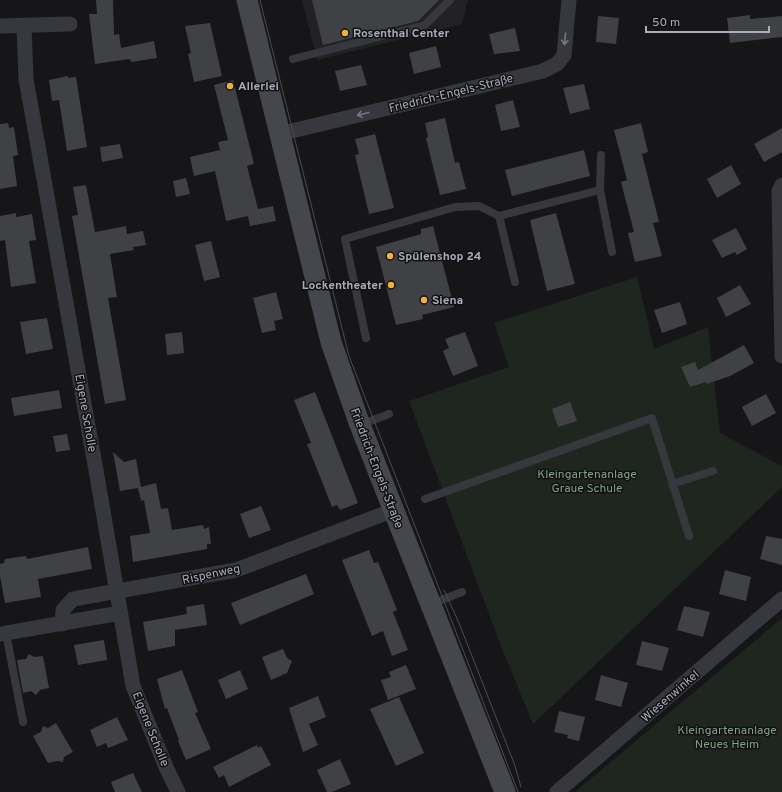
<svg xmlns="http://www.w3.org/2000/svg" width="782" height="792" font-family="Overpass,sans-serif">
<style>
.built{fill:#222225}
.green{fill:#1e261f}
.building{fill:#404145}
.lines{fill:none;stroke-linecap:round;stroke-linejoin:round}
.lane{stroke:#37383d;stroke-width:8}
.street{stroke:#37383d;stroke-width:15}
.secondary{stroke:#45474d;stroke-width:21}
.tram{stroke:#4a4c52;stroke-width:1}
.oneway{stroke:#757881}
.poi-dot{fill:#f2b134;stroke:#111113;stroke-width:1.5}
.labels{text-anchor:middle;stroke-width:3;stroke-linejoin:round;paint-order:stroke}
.poi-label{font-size:12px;font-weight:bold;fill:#a8adb8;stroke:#111113;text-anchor:start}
.street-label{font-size:12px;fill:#a8adb8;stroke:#111113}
.park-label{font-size:12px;fill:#7fa381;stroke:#111113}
</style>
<rect width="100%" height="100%" fill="#161618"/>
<polygon class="built" points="302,0 468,0 462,24 317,60"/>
<g class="green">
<polygon points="637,277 654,349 708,327 720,433 782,466 782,487 533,724 501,646 409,401 509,367 494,323"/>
<polygon points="782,618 782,792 575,792"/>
</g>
<g class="building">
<polygon points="96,0 113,0 114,35 119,34 121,48 154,41 157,58 131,62 130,59 95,64 89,14 97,14"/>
<polygon points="312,0 439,0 418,21 323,45"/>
<polygon points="750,15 750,19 782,16 782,37 730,43 727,18"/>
<polygon points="598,16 619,18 616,44 596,42"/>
<polygon points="210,23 222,76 194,82 188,54 191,53 185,26"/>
<polygon points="515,28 520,51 494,54 489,34"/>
<polygon points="436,46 441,67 414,74 409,53"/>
<polygon points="361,65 367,85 340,91 335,71"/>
<polygon points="68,76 68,78 76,77 87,147 67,151 59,100 52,101 49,80"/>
<polygon points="233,80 254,164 247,166 258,209 273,206 276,221 250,226 248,216 226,221 215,171 194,176 190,157 220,150 218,142 228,140 214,85"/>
<polygon points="584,84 590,109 570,114 563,88"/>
<polygon points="513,100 520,127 501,131 495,105"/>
<polygon points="445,118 455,163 459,162 466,189 440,195 426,138 428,137 425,123"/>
<polygon points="8,123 9,128 14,127 18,155 13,156 17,186 0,189 0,124"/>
<polygon points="641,123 648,152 642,154 659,222 653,223 662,256 635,262 628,233 634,232 621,182 627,180 614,130"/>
<polygon points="782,128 782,152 764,162 754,144"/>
<polygon points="375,134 394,208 369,214 355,155 359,154 355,139"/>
<polygon points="120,144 123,158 102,162 100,147"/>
<polygon points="584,150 590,176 512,196 505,170"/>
<polygon points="731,165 741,184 717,198 707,179"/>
<polygon points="186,178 190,194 176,197 173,181"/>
<polygon points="86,185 95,232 126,226 127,234 143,231 146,245 133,247 134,250 110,254 117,297 108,298 126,400 105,404 72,216 78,215 73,187"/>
<polygon points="16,213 16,217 32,214 36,240 29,241 36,283 11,287 5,240 0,241 0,216"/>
<polygon points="556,213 575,284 547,291 530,220"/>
<polygon points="433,226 454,307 422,315 423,319 396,325 376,247 421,234 421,229"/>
<polygon points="736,228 747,249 737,255 735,252 722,258 712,240"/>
<polygon points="211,241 220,277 204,281 195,245"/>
<polygon points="740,285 751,304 726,317 717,298"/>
<polygon points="276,292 283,319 274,321 276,330 262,333 253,298"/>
<polygon points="680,302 687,324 662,333 654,310"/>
<polygon points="47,318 53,349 26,354 20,322"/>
<polygon points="182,332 184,353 167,355 165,334"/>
<polygon points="465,332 478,366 453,376 443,351 449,348 445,339"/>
<polygon points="744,345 754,363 730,376 707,384 706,382 690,387 681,367 695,362 698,370"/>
<polygon points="59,390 62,408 14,416 11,398"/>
<polygon points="315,392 358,503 340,510 337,505 332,507 307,444 311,443 294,400"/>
<polygon points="766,394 776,413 752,426 742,407"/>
<polygon points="570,402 577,421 558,427 552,409"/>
<polygon points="67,434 70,450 56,452 53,436"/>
<polygon points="113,452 124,462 136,459 141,487 156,483 161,509 168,508 172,530 203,525 204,529 209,527 211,544 207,544 207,549 133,562 130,536 150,533 144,500 141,501 138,488 120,491"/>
<polygon points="261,506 271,530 249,538 240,514"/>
<polygon points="766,536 782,539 782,565 760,559"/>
<polygon points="88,547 92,569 38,579 41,597 5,603 0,576 0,564 4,563 5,559 26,556 27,559"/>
<polygon points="369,550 374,563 378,562 397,610 393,612 408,650 392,656 383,631 372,636 342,560"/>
<polygon points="725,570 751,577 746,601 719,594"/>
<polygon points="306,574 314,594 240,625 231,603"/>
<polygon points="204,604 207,625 175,630 175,646 148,651 143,622 187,614 186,607"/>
<polygon points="684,606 710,612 703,637 677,630"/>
<polygon points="104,640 107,660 78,665 74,645"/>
<polygon points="642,641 669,648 662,671 636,665"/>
<polygon points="283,649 287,658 292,661 287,673 271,680 262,657"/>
<polygon points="29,654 34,657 43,656 49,688 40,690 36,695 31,691 23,693 17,660 26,659"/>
<polygon points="406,665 416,689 388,700 381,680 391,677 389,672"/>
<polygon points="182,670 198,712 195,713 211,749 186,760 178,741 179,740 167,708 165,709 157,679"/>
<polygon points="240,670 248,689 226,699 218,680"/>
<polygon points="601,675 628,683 621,707 595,700"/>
<polygon points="318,696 326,717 309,724 318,745 303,752 289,708"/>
<polygon points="399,697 424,753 396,766 370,709"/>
<polygon points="559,711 585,717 579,741 567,738 568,735 554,732"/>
<polygon points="117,717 128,740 108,748 106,743 97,747 90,730"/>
<polygon points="56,723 73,752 64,757 63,762 57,761 48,763 33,736 41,732 43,726 48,728"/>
<polygon points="257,745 258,748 261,746 271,765 229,787 224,775 219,778 213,767"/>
<polygon points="340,759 351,784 332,792 327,792 317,770"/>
<polygon points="133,773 142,792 115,792 111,782"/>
</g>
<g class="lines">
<g class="lane">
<polyline points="293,59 425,25 450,0"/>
<polyline points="601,155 600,190 612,252"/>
<polyline points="499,216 515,282"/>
<polyline points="366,338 345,239 455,207 479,206 499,216 600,190"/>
<polyline points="360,425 389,414"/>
<polyline points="672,484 713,471"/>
<polyline points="425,499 652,418 689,536"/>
<polyline points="431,604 462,592"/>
<polyline points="6,633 23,722"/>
</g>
<g class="street">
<polyline points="0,26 70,24"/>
<polyline points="24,26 26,79 97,476 133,686 166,767 178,792"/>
<polyline points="279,134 543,71 557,64 564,55 569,0"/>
<polyline points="782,185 779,191 782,356"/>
<polyline points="62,624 63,610 73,599 236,570 394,510"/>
<polyline points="0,634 120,613"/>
<polyline points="557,792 782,599"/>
</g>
<polyline class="secondary" points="247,0 331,342 360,425 505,792"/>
<g class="tram">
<polyline points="260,0 349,356 518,792"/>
<polyline points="444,590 459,623 514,763 521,787"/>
</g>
</g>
<defs><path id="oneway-shaft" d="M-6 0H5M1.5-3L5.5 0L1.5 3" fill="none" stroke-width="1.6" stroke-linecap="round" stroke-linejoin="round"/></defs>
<g class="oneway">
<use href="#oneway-shaft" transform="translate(565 39) rotate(95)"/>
<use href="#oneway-shaft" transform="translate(363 114) rotate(166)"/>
</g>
<g class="poi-dot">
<circle cx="345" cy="33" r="4"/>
<circle cx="230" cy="86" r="4"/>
<circle cx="390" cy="256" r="4"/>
<circle cx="391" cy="285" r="4"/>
<circle cx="424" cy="300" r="4"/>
</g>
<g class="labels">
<g class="poi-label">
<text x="353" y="37">Rosenthal Center</text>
<text x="238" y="90">Allerlei</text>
<text x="398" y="260">Spülenshop 24</text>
<text x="383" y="289" text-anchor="end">Lockentheater</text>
<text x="432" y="304">Siena</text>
</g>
<g class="street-label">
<text transform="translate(451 93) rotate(-14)" y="4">Friedrich-Engels-Straße</text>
<text transform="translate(86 413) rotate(80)" y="4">Eigene Scholle</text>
<text transform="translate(377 468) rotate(69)" y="4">Friedrich-Engels-Straße</text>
<text transform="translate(211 574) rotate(-12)" y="4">Rispenweg</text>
<text transform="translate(670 696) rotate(-41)" y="4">Wiesenwinkel</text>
<text transform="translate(151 729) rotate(68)" y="4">Eigene Scholle</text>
</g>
<g class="park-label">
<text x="587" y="478">Kleingartenanlage<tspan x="587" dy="14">Graue Schule</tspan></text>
<text x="727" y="734">Kleingartenanlage<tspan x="727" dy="14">Neues Heim</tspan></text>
</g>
</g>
<path d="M646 26v6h123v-6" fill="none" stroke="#a8adb8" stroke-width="2"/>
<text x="652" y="26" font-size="12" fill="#a8adb8" stroke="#111113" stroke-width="3" paint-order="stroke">50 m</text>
</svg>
